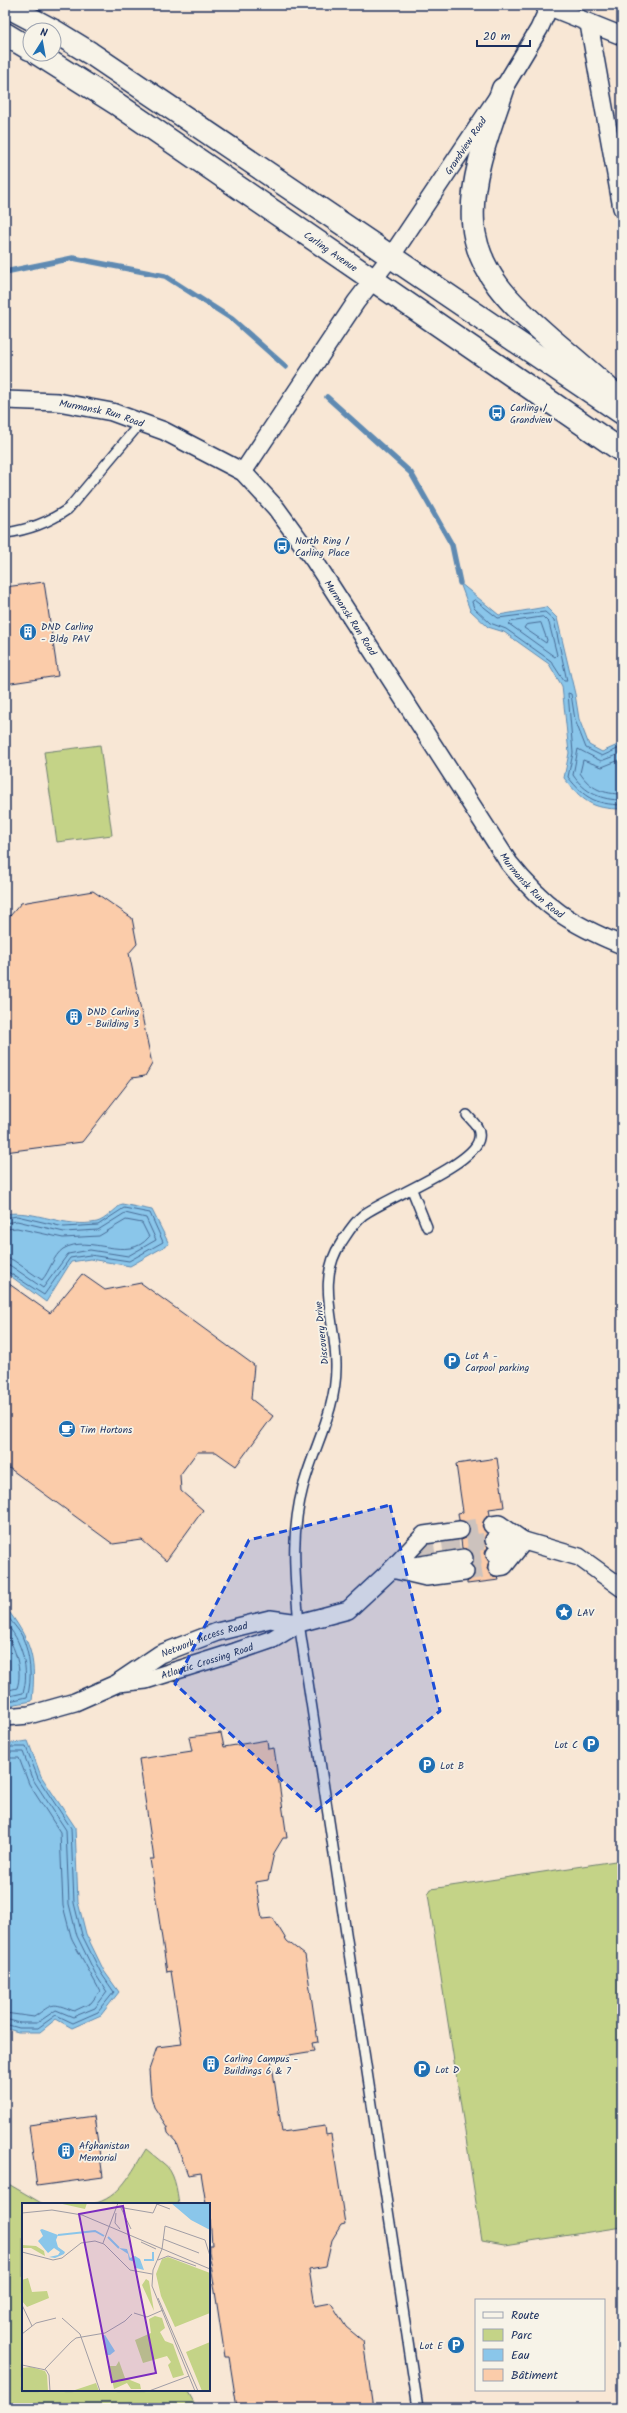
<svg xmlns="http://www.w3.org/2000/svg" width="627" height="2413" font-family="Kalam,sans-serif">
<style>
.green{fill:#c4d387;stroke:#708172}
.water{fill:#8ac6ea;stroke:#5e8ab2}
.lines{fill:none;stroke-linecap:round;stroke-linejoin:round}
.shore{stroke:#476b96;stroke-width:1}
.stream{stroke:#5e8ab2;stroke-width:5.5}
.building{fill:#fbccaa;stroke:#1b2f5e}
.minor-tunnel{stroke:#ccc2bd;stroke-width:17;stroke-dasharray:17 8;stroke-linecap:butt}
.service-casing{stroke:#1b2f5e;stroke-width:12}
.minor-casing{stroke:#1b2f5e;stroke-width:20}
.secondary-casing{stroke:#1b2f5e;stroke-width:25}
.service{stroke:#f7f3e8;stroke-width:9}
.minor{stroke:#f7f3e8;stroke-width:17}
.secondary{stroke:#f7f3e8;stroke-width:22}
.marked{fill:#1d4ed8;fill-opacity:0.2;stroke:#1d4ed8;stroke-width:3;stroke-dasharray:8 5;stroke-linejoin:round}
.labels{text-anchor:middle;stroke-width:3.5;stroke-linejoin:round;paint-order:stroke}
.street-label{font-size:10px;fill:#1b2f5e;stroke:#f7f3e8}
.poi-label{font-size:10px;fill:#1b2f5e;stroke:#f7f3e8;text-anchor:start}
.inset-river{fill:none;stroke:#8ac6ea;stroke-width:2}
.inset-road{fill:none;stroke:#a09da5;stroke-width:1}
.view{fill:#7b2cbf;fill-opacity:0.15;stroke:#7b2cbf;stroke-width:2}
.inset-edge{fill:none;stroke:#1b2f5e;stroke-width:2}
</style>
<rect width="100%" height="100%" fill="#f8e7d5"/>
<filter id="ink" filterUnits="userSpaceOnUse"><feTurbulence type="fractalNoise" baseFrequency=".025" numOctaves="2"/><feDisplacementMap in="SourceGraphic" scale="8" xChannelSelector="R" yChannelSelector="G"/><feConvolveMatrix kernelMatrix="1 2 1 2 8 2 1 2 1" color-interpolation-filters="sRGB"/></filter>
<g filter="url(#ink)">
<g class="green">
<polygon points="100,745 112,835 57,842 44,752"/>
<polygon points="622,1860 622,2227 504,2245 482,2241 428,1894 431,1889"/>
<path d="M 146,2149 C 152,2154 157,2158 163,2163 C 175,2171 177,2191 179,2204 L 92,2204 C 120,2199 132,2171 146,2149 Z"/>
<polygon points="5,2182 43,2204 23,2204 23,2390 187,2390 197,2408 6,2408"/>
</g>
<g class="water">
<path d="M 460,583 L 499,615 L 546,607 L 557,618 L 575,694 L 579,719 L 589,745 L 602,752 L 622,743 L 622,809 C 591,809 583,801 564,778 L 569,753 L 562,686 L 549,664 L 504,632 L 488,627 L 470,610 Z"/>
<path d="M 122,1204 L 152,1210 L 169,1244 L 130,1266 L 90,1259 L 71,1262 L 46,1302 L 5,1272 L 5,1214 C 35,1209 65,1229 97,1222 C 105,1220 115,1209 122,1204 Z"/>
<path d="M 10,1613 C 33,1645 36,1662 32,1701 L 5,1706 L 5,1614 Z"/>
<polygon points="28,1741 41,1776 75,1827 78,1902 86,1934 104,1971 119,1992 101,2015 72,2028 56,2019 40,2032 18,2032 5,2028 5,1744"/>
</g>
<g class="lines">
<g class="shore">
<polygon points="475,600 498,618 545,612 554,620 567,681 564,681 551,661 506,629 490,623 474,608 472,602"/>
<polygon points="543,617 549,623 557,655 555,657 509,624 511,622"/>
<polygon points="541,623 547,640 546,643 524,628 526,625"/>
<path d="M 622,747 L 602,756 L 586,748 L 575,720 L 571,694 L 568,693 L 573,753 L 568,777 C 585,798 594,804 622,805"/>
<path d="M 622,753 L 601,761 L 578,749 L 573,775 C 585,793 601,800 622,800"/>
<path d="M 622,759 L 602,767 L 583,760 L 580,773 C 590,789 604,794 622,794"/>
<polyline points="5,1218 17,1216 64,1227 98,1225 124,1208 150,1213 163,1242 129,1261 90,1255 70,1258 44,1295 5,1270"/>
<polyline points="5,1223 17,1221 64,1232 98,1230 125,1213 146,1218 156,1240 128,1256 90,1250 68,1254 43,1288 11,1266 5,1264"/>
<path d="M 5,1229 L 17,1228 L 63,1238 L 99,1236 L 126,1220 L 142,1223 L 149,1237 C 127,1264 90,1233 63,1249 C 53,1256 50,1271 42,1280 L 13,1260 L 5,1258"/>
<path d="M 5,1618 L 9,1618 C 13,1624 19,1630 22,1636 C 30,1653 33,1680 27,1697 L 5,1702"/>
<path d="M 5,1623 C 22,1639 30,1671 23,1693 L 5,1697"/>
<path d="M 5,1632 C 15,1646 23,1671 17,1688 L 5,1691"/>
<polyline points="5,1747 26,1747 38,1778 71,1828 74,1903 82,1935 101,1973 114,1992 98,2012 73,2023 56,2015 38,2028 19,2028 5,2024"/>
<polyline points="5,1752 23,1752 34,1781 66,1830 69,1904 77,1936 96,1975 107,1992 95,2008 73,2017 56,2010 37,2023 20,2023 5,2019"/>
<path d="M 5,1758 L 19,1758 L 29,1784 L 60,1832 L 63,1906 L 72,1940 L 100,1991 L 91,2003 L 74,2011 C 51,2002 54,2003 34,2017 L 5,2013"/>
</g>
<g class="stream">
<polyline points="5,272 73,258 165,276 232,319 286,367"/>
<polyline points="327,397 411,473 452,545 460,583"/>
</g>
</g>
<g class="building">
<polygon points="44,582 58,676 5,684 5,587"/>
<polygon points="93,891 132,918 137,944 129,953 152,1064 145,1076 132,1078 82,1142 5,1152 5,922 21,903"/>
<polygon points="82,1274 105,1290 141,1283 254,1365 251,1399 273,1416 236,1466 216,1452 197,1452 180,1475 181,1491 203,1510 166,1561 142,1540 113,1544 5,1465 5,1281 50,1313"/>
<polygon points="497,1458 504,1507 489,1509 490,1515 486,1517 482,1526 487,1533 484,1540 488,1547 485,1553 489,1562 487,1569 493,1576 498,1577 499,1580 467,1584 467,1582 474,1575 475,1570 471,1565 474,1557 471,1551 462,1548 461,1540 466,1538 470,1529 468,1524 459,1520 458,1513 463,1512 456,1464"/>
<polygon points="221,1733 224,1747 267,1740 268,1749 274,1748 287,1838 283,1838 274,1853 268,1880 256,1882 262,1919 273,1918 287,1941 305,1955 318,2042 312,2043 314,2051 271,2058 282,2132 325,2126 326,2135 331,2134 345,2224 341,2225 332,2240 326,2266 309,2269 315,2306 331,2303 346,2327 363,2341 373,2408 237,2408 229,2357 225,2357 209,2252 209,2245 212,2245 209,2204 206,2204 201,2173 188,2175 176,2142 168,2133 167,2127 154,2107 151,2096 149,2070 157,2047 182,2044 171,1971 167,1972 150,1859 154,1859 139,1759 192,1751 189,1737"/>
<polygon points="94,2116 103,2177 37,2186 29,2125"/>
</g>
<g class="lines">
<g class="minor-tunnel">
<polyline points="460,1530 492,1525"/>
<polyline points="464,1558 495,1554"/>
<polyline points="397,1566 425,1550 494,1540"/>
<polyline points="465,1572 497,1567"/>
</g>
<defs>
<g id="service">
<path d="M 5,533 C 29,530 48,523 68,509 L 142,421"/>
<polyline points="412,1190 427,1227"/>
<path d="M 418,2408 L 299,1623 C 294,1572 290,1523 307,1474 C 319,1437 336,1406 336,1367 C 337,1325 315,1281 341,1243 C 347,1234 354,1222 363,1215 C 384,1199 476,1164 479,1138 C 481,1128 473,1122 467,1115"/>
</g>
<g id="minor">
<polyline points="550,7 622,36"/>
<polyline points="589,24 622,208"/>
<path id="s1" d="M 5,400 L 58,402 L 112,412 L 164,431 L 243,472 L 276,508 L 314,560 L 509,863 C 544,907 570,924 622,945"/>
<path id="s2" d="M 243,472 L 356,302 L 392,255 L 503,89 L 539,29 L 550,5"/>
<polyline points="492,1525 499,1524 522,1540"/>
<polyline points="494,1540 524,1541 579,1557 622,1588"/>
<polyline points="495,1554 521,1543"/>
<polyline points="497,1567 504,1566 524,1541"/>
<polyline points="402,1568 464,1558"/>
<polyline points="392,1569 426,1577 465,1572"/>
<path id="s3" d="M 120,1681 L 160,1654 L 217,1632 L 270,1619 L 299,1623"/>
<path id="s4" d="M 5,1717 L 29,1715 L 75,1702 L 118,1683 L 146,1680 L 235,1652 L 273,1639 L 299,1623 L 348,1610 L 392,1569 L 424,1535 L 460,1530"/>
</g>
<g id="secondary">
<polyline points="5,5 52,30"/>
<polyline points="54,31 90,53 622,413"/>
<polyline points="5,34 30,49"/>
<path id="s5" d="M 38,54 L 117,104 L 622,451"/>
<path d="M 503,89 C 489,131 470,177 473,222 C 477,275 514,306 551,339 C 571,356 591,373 611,391"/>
</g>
</defs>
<use href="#service" class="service-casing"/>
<use href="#minor" class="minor-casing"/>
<use href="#secondary" class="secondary-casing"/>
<use href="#service" class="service"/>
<use href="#minor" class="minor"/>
<use href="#secondary" class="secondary"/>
</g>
</g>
<path class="marked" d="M 390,1505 L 440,1711 L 316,1811 L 175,1684 L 249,1540 Z"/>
<defs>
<symbol id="bus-disc" viewBox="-11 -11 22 22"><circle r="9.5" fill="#1f6fb2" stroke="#f7f3e8"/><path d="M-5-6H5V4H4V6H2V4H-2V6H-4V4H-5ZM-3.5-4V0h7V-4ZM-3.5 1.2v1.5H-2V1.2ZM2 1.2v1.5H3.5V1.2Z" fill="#fff"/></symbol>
<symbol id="building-disc" viewBox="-11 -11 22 22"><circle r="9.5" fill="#1f6fb2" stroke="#f7f3e8"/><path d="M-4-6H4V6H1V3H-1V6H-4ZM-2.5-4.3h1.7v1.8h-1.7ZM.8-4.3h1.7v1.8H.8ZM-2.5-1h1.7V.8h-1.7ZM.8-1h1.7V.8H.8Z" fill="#fff"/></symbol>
<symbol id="parking-disc" viewBox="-11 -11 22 22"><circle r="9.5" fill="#1f6fb2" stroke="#f7f3e8"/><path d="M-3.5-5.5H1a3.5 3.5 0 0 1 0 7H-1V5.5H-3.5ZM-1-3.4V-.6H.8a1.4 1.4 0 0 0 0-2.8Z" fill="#fff"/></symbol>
<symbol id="cafe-disc" viewBox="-11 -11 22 22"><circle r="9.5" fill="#1f6fb2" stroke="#f7f3e8"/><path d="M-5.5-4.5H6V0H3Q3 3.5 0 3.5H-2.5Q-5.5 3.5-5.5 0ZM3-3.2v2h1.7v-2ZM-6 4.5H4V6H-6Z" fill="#fff"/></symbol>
<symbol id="sight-disc" viewBox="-11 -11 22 22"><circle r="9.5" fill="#1f6fb2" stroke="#f7f3e8"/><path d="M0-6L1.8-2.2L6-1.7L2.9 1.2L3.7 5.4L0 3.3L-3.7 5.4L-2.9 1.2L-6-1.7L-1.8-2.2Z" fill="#fff"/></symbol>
</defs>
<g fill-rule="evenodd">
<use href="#bus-disc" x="487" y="403" width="20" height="20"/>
<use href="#bus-disc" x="272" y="536" width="20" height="20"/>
<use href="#building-disc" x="18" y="622" width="20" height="20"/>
<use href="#building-disc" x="64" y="1007" width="20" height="20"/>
<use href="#parking-disc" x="442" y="1351" width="20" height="20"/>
<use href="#cafe-disc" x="57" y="1419" width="20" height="20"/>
<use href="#sight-disc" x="554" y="1602" width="20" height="20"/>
<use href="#parking-disc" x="581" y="1734" width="20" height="20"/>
<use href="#parking-disc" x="417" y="1755" width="20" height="20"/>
<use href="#building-disc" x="201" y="2054" width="20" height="20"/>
<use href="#parking-disc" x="412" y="2059" width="20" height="20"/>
<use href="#building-disc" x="56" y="2141" width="20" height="20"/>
<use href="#parking-disc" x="446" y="2335" width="20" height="20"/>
</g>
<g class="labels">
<g class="street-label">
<text dy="4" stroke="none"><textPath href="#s2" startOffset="395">Grandview Road</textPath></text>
<text dy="4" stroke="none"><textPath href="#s5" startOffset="353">Carling Avenue</textPath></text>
<text dy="4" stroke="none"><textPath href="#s1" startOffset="98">Murmansk Run Road</textPath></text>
<text dy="4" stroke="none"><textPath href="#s1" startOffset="434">Murmansk Run Road</textPath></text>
<text dy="4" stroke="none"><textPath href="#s1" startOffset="758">Murmansk Run Road</textPath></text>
<text transform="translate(321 1333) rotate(-96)" y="4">Discovery Drive</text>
<text dy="4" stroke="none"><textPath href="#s3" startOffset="95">Network Access Road</textPath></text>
<text dy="4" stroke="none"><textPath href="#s4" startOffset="211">Atlantic Crossing Road</textPath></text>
</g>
<g class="poi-label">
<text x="510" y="411">Carling /<tspan x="510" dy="12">Grandview</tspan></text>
<text x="295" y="544">North Ring /<tspan x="295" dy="12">Carling Place</tspan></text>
<text x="41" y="630">DND Carling<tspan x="41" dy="12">- Bldg PAV</tspan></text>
<text x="87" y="1015">DND Carling<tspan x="87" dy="12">- Building 3</tspan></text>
<text x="465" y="1359">Lot A -<tspan x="465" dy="12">Carpool parking</tspan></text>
<text x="80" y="1433">Tim Hortons</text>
<text x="577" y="1616">LAV</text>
<text x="578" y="1748" text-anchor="end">Lot C</text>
<text x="440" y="1769">Lot B</text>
<text x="224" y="2062">Carling Campus -<tspan x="224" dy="12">Buildings 6 &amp; 7</tspan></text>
<text x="435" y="2073">Lot D</text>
<text x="79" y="2149">Afghanistan<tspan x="79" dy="12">Memorial</tspan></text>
<text x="443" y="2349" text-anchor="end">Lot E</text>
</g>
</g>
<g transform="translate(22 2203)">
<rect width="188" height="188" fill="#f8e7d5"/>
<path d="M 36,0 L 65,0 L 63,6 ZM 0,42 L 14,43 L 22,48 L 23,53 L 9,45 L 0,45 ZM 146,54 L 188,70 L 188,110 L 153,124 L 139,93 L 134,71 L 140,56 ZM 6,75 L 10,89 L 25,88 L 27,95 L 5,104 L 0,98 L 0,77 ZM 124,76 L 127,78 L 132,108 L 120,82 ZM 133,113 L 140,115 L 143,125 L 138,129 L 143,138 L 151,141 L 162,172 L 151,175 L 146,162 L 149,159 L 145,153 L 121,160 L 113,137 L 129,130 L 127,116 ZM 188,139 L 188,188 L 180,188 L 164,149 ZM 97,158 L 103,175 L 118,181 L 119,186 L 109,186 L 105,180 L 92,186 L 87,163 L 94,163 ZM 9,164 L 23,168 L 25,172 L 26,188 L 0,188 L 0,165 ZM 74,180 L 77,188 L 50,188 Z" fill="#c4d387"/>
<path d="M 149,0 L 188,0 L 188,27 L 169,17 ZM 20,26 L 36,32 L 34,37 L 36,44 L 43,49 L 42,51 L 33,55 L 27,54 L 36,52 L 38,49 L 32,45 L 26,50 L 16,38 L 21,33 L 18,27 ZM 97,45 L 105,46 L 108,55 L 113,53 L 118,56 L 122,67 L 114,65 L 113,59 L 107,57 L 106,51 ZM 83,132 L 93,148 L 88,152 L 84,152 L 80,133 Z" fill="#8ac6ea"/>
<path class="inset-river" d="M 36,32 L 73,28 L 82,33M 86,34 L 97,45M 122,57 L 131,57 L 131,49"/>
<path class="inset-road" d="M 132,0 L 148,6M 96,4 L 131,10 L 135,1M 99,5 L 109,26M 0,10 L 30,7 L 60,12 L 188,66M 94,10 L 93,20 L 98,26M 141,36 L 177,50M 119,39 L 134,46M 81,40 L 96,0M 140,46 L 143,23 L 183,37 L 188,53M 140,46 L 131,67 L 130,83 L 173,188M 0,49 L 31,57 L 40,55 L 59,40 L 73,38 L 82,41 L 108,67 L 130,71M 136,57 L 146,53 L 174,63M 136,95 L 176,188M 0,102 L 10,123M 112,110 L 125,114 L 141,107M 40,115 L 58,131 L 78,188M 0,131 L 14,120 L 34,115M 49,139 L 54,135 L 83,130 L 103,118 L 110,111M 0,162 L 24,167 L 27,172 L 28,188M 23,166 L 49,139M 127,188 L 167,173"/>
<path class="view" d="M 101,3 L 134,170 L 90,179 L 57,11 Z"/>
<rect width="188" height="188" class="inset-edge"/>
</g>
<rect width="627" height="2413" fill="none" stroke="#f7f3e8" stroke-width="20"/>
<rect x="10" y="10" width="607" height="2393" fill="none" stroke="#1b2f5e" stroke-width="1.5" filter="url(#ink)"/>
<rect x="475" y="2299" width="130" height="92" fill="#f7f3e8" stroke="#9fa5b1"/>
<rect x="483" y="2312" width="20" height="6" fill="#f7f3e8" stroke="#9fa5b1"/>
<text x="511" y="2319" font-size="12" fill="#1b2f5e">Route</text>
<rect x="483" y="2329" width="20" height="12" fill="#c4d387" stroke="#9fa5b1"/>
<text x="511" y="2339" font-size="12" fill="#1b2f5e">Parc</text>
<rect x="483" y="2349" width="20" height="12" fill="#8ac6ea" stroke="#9fa5b1"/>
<text x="511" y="2359" font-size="12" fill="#1b2f5e">Eau</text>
<rect x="483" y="2369" width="20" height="12" fill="#fbccaa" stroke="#9fa5b1"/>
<text x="511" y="2379" font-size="12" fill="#1b2f5e">Bâtiment</text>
<g transform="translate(42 42) rotate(11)"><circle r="19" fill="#f7f3e8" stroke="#9fa5b1"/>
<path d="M0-3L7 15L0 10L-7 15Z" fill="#1f6fb2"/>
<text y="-6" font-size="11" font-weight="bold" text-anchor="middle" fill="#1b2f5e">N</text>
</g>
<path d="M477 40v6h53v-6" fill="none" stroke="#1b2f5e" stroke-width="2"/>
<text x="483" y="40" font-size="12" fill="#1b2f5e" stroke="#f7f3e8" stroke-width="3" paint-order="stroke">20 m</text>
</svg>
